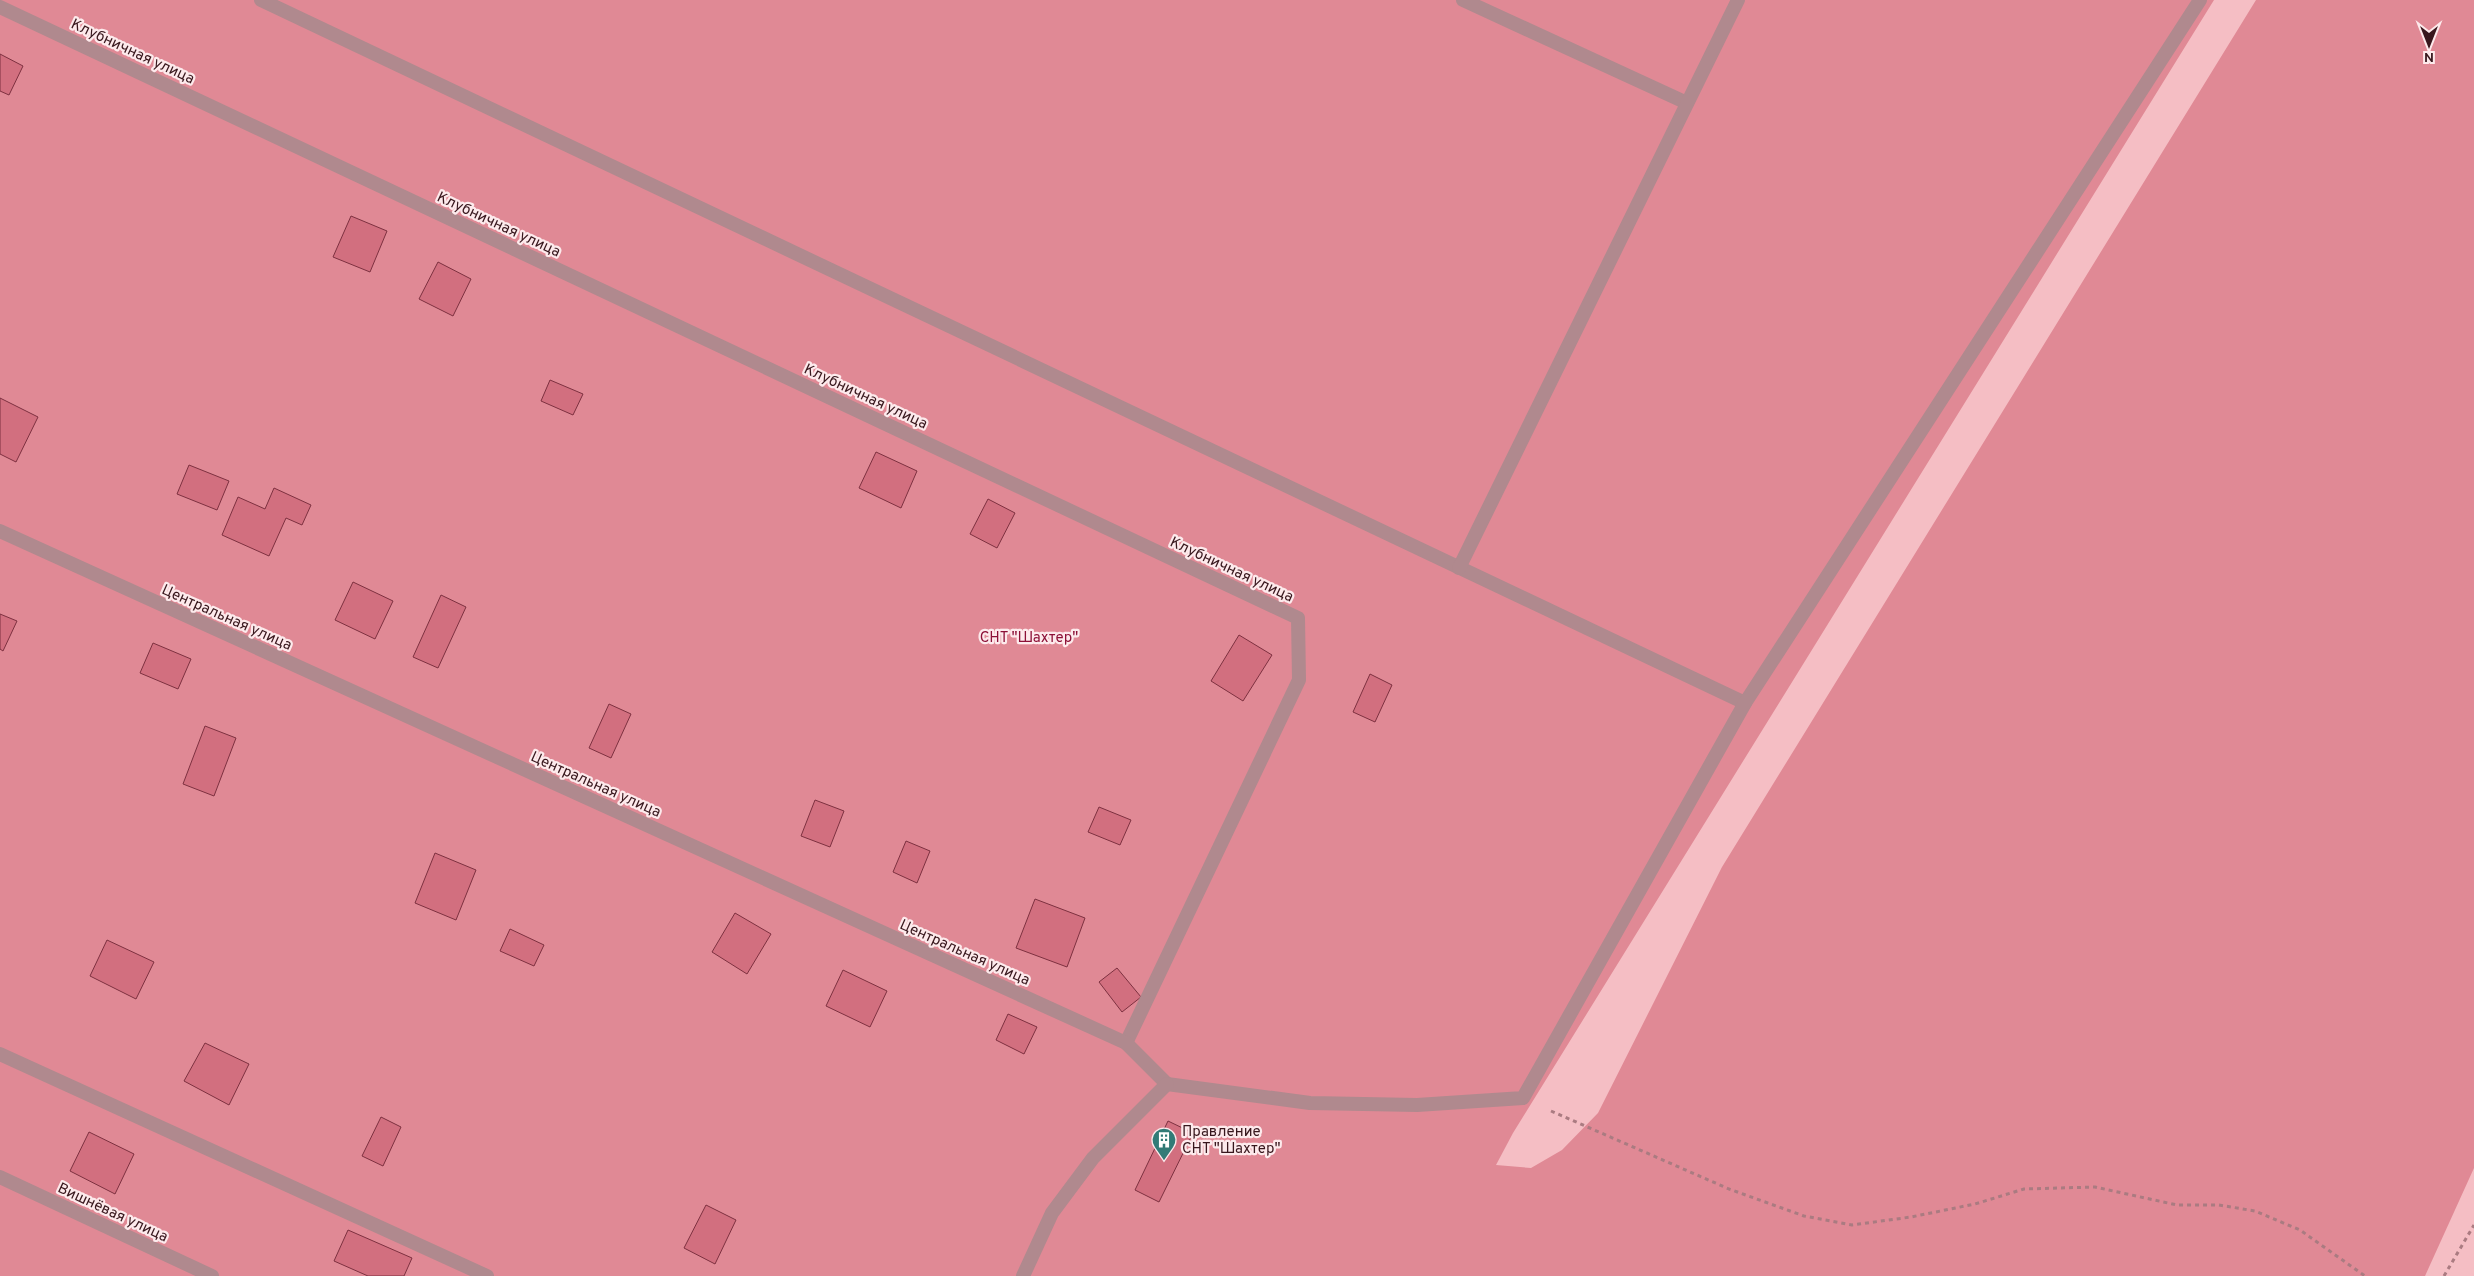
<svg xmlns="http://www.w3.org/2000/svg" width="2474" height="1276" font-family="Overpass,sans-serif">
<style>
.green{fill:#e08995}
.building{fill:#d26f7f;stroke:#7d3140}
.lines{fill:none;stroke-linecap:round;stroke-linejoin:round}
.path{stroke:#aa7b81;stroke-width:3;stroke-dasharray:4 4;stroke-linecap:butt}
.service{stroke:#b0898e;stroke-width:14}
.labels{text-anchor:middle;stroke-width:4.5;stroke-linejoin:round;paint-order:stroke}
.street-label{font-size:15px;fill:#38171d;stroke:#fdeaec}
.park-label{font-size:15px;fill:#8c1037;stroke:#fdeaec}
.poi-label{font-size:15px;fill:#38171d;stroke:#fdeaec;text-anchor:start}
</style>
<rect width="100%" height="100%" fill="#f5bec4"/>
<polygon class="green" points="0,0 2214,0 1513,1133 1496,1165 1531,1168 1562,1150 1598,1113 1722,867 2256,0 2474,0 2474,1168 2425,1276 0,1276"/>
<g class="building">
<polygon points="0,54 23,66 9,95 0,91"/>
<polygon points="351,216 387,231 370,272 333,257"/>
<polygon points="438,262 471,279 453,316 419,299"/>
<polygon points="550,380 583,394 573,415 541,401"/>
<polygon points="0,398 38,417 16,462 0,454"/>
<polygon points="876,452 917,471 901,508 859,488"/>
<polygon points="189,465 229,481 217,510 177,494"/>
<polygon points="274,488 311,505 302,525 286,518 269,556 222,535 238,497 265,509"/>
<polygon points="988,499 1015,513 997,548 970,534"/>
<polygon points="353,582 393,601 375,639 335,620"/>
<polygon points="441,595 466,607 438,668 413,657"/>
<polygon points="0,614 17,621 3,651 0,649"/>
<polygon points="1239,635 1272,655 1243,701 1211,681"/>
<polygon points="153,643 191,659 178,689 140,673"/>
<polygon points="1370,674 1392,685 1375,722 1353,712"/>
<polygon points="609,704 631,714 611,758 589,748"/>
<polygon points="205,726 236,738 214,796 183,784"/>
<polygon points="815,800 844,811 830,847 801,836"/>
<polygon points="1099,807 1131,820 1120,845 1088,832"/>
<polygon points="906,841 930,851 917,883 893,872"/>
<polygon points="435,853 476,870 456,920 415,903"/>
<polygon points="1035,899 1085,918 1067,967 1016,948"/>
<polygon points="735,913 771,934 747,974 712,952"/>
<polygon points="510,929 544,945 534,966 500,951"/>
<polygon points="107,940 154,962 136,999 90,976"/>
<polygon points="1117,968 1141,997 1122,1012 1099,982"/>
<polygon points="843,970 887,991 870,1027 826,1006"/>
<polygon points="1008,1014 1037,1027 1024,1054 996,1040"/>
<polygon points="205,1043 249,1064 229,1105 184,1081"/>
<polygon points="381,1117 401,1127 383,1166 362,1156"/>
<polygon points="1168,1121 1193,1133 1159,1202 1135,1190"/>
<polygon points="89,1132 134,1154 115,1194 70,1171"/>
<polygon points="706,1205 736,1220 715,1264 684,1248"/>
<polygon points="348,1230 412,1258 404,1276 368,1276 334,1261"/>
</g>
<g class="lines">
<g class="path">
<polyline points="1551,1111 1729,1189 1804,1216 1852,1225 1911,1217 1975,1204 2024,1189 2095,1187 2177,1205 2219,1205 2255,1211 2300,1230 2365,1276"/>
<polyline points="2444,1276 2474,1225"/>
</g>
<g class="service">
<polyline points="261,0 1745,703"/>
<polyline points="1463,0 1687,103"/>
<polyline points="0,7 1298,618 1299,680 1126,1043"/>
<polyline points="0,531 1126,1043 1167,1084"/>
<polyline points="1459,568 1738,0"/>
<polyline points="0,1054 487,1276"/>
<polyline points="1167,1084 1310,1103 1417,1105 1523,1098 1745,703 2200,0"/>
<polyline points="0,1177 212,1276"/>
<polyline points="1023,1276 1052,1213 1093,1158 1167,1084"/>
</g>
</g>
<defs>
<symbol id="building-pin" viewBox="-11 -11 22 30"><path d="M0 17L-7.5 6A9.5 9.5 0 1 1 7.5 6Z" fill="#327b77" stroke="#fdeaec"/><path d="M-4-6H4V6H1V3H-1V6H-4ZM-2.5-4.3h1.7v1.8h-1.7ZM.8-4.3h1.7v1.8H.8ZM-2.5-1h1.7V.8h-1.7ZM.8-1h1.7V.8H.8Z" fill="#fff"/></symbol>
</defs>
<g fill-rule="evenodd">
<use href="#building-pin" x="1150" y="1126" width="28" height="38"/>
</g>
<g class="labels">
<g class="street-label">
<text transform="translate(133 51) rotate(25)" y="5">Клубничная улица</text>
<text transform="translate(499 224) rotate(25)" y="5">Клубничная улица</text>
<text transform="translate(866 396) rotate(25)" y="5">Клубничная улица</text>
<text transform="translate(1232 569) rotate(25)" y="5">Клубничная улица</text>
<text transform="translate(227 617) rotate(24)" y="5">Центральная улица</text>
<text transform="translate(596 784) rotate(24)" y="5">Центральная улица</text>
<text transform="translate(965 952) rotate(24)" y="5">Центральная улица</text>
<text transform="translate(113 1212) rotate(25)" y="5">Вишнёвая улица</text>
</g>
<g class="park-label">
<text x="1029" y="642">СНТ "Шахтер"</text>
</g>
<g class="poi-label">
<text x="1182" y="1136">Правление<tspan x="1182" dy="17">СНТ "Шахтер"</tspan></text>
</g>
</g>
<g transform="translate(2429 45) rotate(180)" stroke="#fdeaec" stroke-width="4" paint-order="stroke">
<path d="M0-4L9 19L0 12L-9 19Z" fill="#38171d"/>
<text y="-8" font-size="14" font-weight="bold" text-anchor="middle" fill="#38171d">N</text>
</g>
</svg>
